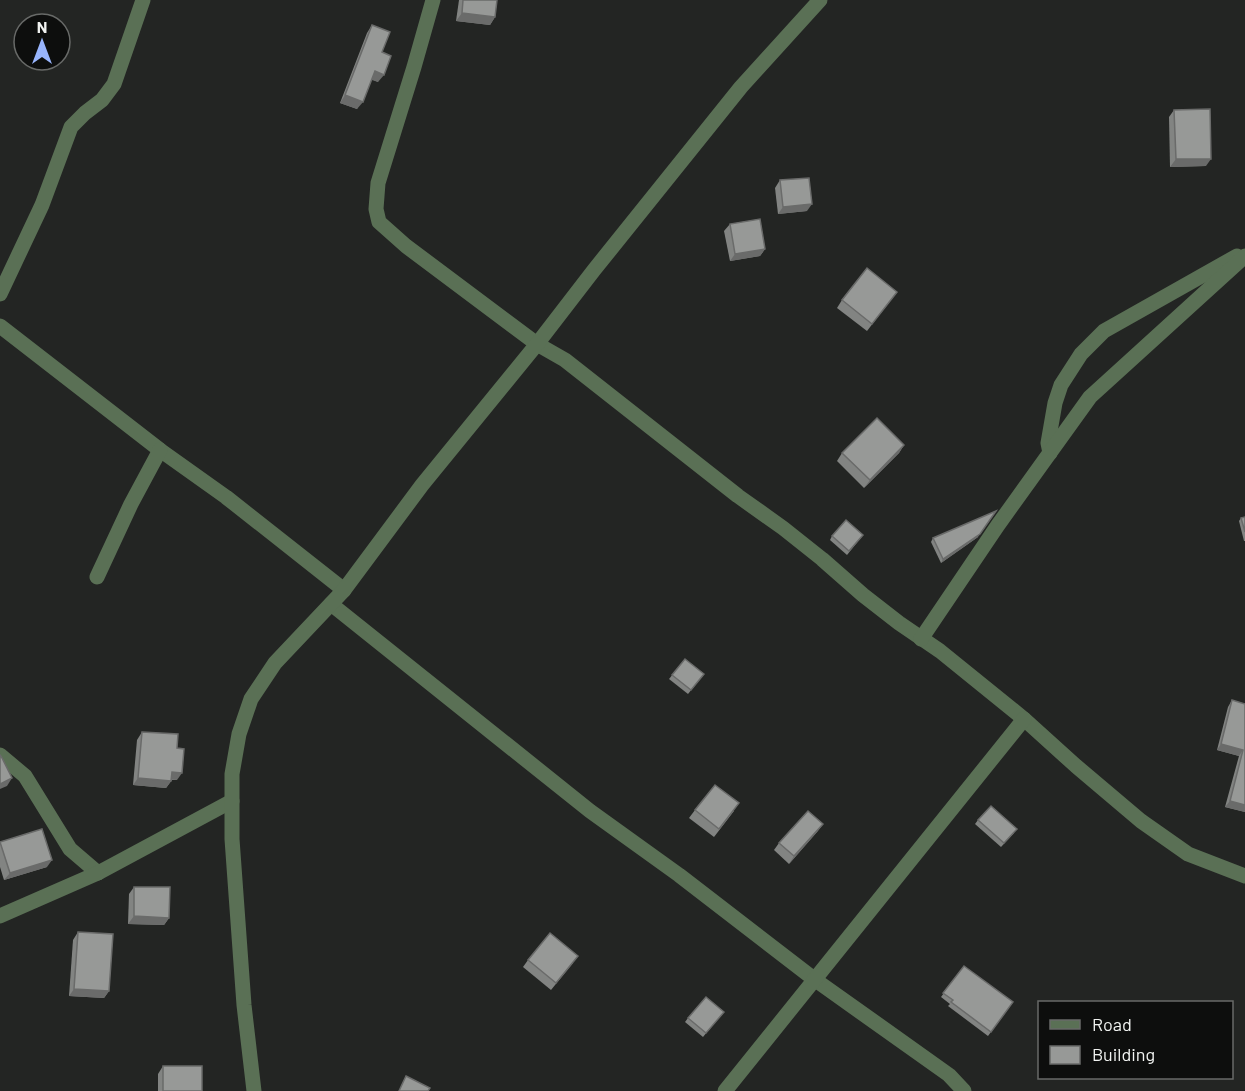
<svg xmlns="http://www.w3.org/2000/svg" width="1245" height="1091" font-family="Barlow,sans-serif">
<style>
.lines{fill:none;stroke-linecap:round;stroke-linejoin:round}
.minor{stroke:#5a7055;stroke-width:15}
.wall{fill:#828482}
.shaded-wall{fill:#6a6b6a}
.building{fill:#979997;stroke:#6a6b6a;stroke-width:1.5}
</style>
<rect width="100%" height="100%" fill="#232523"/>
<g class="lines">
<g class="minor">
<polyline points="433,0 414,67 378,183 376,209 379,222 406,246 537,344 565,360 738,496 783,528 822,559 863,595 899,623 940,651 1024,719 1076,766 1141,821 1188,854 1245,876"/>
<polyline points="0,294 42,205 71,127 85,113 102,100 114,84 143,0"/>
<polyline points="0,326 160,450 226,497 344,590"/>
<polyline points="1050,453 1048,443 1055,403 1061,385 1081,354 1104,331 1237,256"/>
<polyline points="97,577 131,504 160,450"/>
<polyline points="331,604 590,811 679,875 814,979 949,1075 964,1091"/>
<polyline points="921,639 998,525 1090,397 1245,256"/>
<polyline points="0,755 25,776 70,849 98,873"/>
<polyline points="0,916 98,873 232,801"/>
<polyline points="254,1091 244,1005 232,839 232,774 239,734 251,699 275,663 344,590 422,485 537,344 594,270 741,87 820,0"/>
<polyline points="725,1091 1024,719"/>
</g>
</g>
<g class="wall">
<polygon points="459,0 497,0 495,17 490,25 456,21"/>
<polygon points="372,25 382,52 378,82 371,79 357,109 340,103 367,33"/>
<polygon points="1174,110 1206,166 1170,167 1169,117"/>
<polygon points="780,180 807,211 778,214 775,188"/>
<polygon points="730,224 765,249 760,256 730,261 724,231"/>
<polygon points="897,292 867,331 837,308 842,300"/>
<polygon points="904,445 899,453 864,488 837,461 842,453"/>
<polygon points="1245,517 1245,541 1244,541 1239,521 1241,518"/>
<polygon points="863,535 847,555 830,540 832,536"/>
<polygon points="978,537 941,563 931,542 933,538"/>
<polygon points="685,659 704,674 688,694 669,679"/>
<polygon points="1232,700 1245,704 1245,812 1225,807 1239,756 1217,750 1228,707"/>
<polygon points="142,732 177,748 177,780 172,780 166,788 133,785 137,740"/>
<polygon points="695,810 734,811 714,837 689,818"/>
<polygon points="978,820 1014,833 1001,847 975,824"/>
<polygon points="823,824 817,832 789,864 774,850 779,843"/>
<polygon points="0,842 47,867 4,880 0,867"/>
<polygon points="134,887 169,918 164,925 128,924 129,894"/>
<polygon points="78,932 109,991 104,998 69,996 73,940"/>
<polygon points="528,960 573,963 551,990 523,967"/>
<polygon points="964,966 1013,1002 988,1036 948,1006 950,1004 941,997"/>
<polygon points="721,1015 703,1037 685,1022 688,1018"/>
<polygon points="163,1066 202,1091 158,1091 158,1074"/>
</g>
<g class="shaded-wall">
<polygon points="462,13 495,17 490,25 456,21"/>
<polygon points="375,71 384,75 378,82 369,79"/>
<polygon points="345,95 363,102 357,109 340,103"/>
<polygon points="1176,159 1211,159 1206,166 1170,167"/>
<polygon points="812,204 807,211 778,214 783,207"/>
<polygon points="765,249 760,256 730,261 735,254"/>
<polygon points="904,445 899,453 864,488 870,480"/>
<polygon points="980,534 978,537 941,563 943,559"/>
<polygon points="1221,744 1243,750 1239,756 1217,750"/>
<polygon points="172,772 182,773 177,780 167,779"/>
<polygon points="12,778 7,786 0,789 0,784"/>
<polygon points="138,778 171,781 166,788 133,785"/>
<polygon points="1230,801 1245,805 1245,812 1225,807"/>
<polygon points="823,824 817,832 789,864 794,856"/>
<polygon points="52,860 47,867 4,880 10,873"/>
<polygon points="134,916 169,918 164,925 128,924"/>
<polygon points="74,989 109,991 104,998 69,996"/>
</g>
<g class="building">
<polygon points="463,0 497,0 495,17 462,13"/>
<polygon points="372,25 390,32 382,52 391,56 384,75 375,71 363,102 345,95"/>
<polygon points="1210,109 1211,159 1176,159 1174,110"/>
<polygon points="809,178 812,204 783,207 780,180"/>
<polygon points="760,219 765,249 735,254 730,224"/>
<polygon points="867,268 897,292 872,324 842,300"/>
<polygon points="877,418 904,445 870,480 842,453"/>
<polygon points="996,511 980,534 943,559 933,538"/>
<polygon points="1245,517 1245,532 1241,518"/>
<polygon points="846,520 863,535 849,551 832,536"/>
<polygon points="685,659 704,674 691,690 672,675"/>
<polygon points="1232,700 1245,704 1245,805 1230,801 1243,750 1221,744"/>
<polygon points="142,732 178,734 177,748 184,749 182,773 172,772 171,781 138,778"/>
<polygon points="0,755 2,758 12,778 0,784"/>
<polygon points="715,785 739,803 719,829 695,810"/>
<polygon points="991,806 1017,829 1004,843 978,820"/>
<polygon points="808,811 823,824 794,856 779,843"/>
<polygon points="42,829 52,860 10,873 0,842"/>
<polygon points="134,887 170,887 169,918 134,916"/>
<polygon points="78,932 113,934 109,991 74,989"/>
<polygon points="550,933 578,956 556,983 528,960"/>
<polygon points="964,966 1013,1002 991,1032 951,1002 953,1000 943,993"/>
<polygon points="706,997 724,1012 706,1033 688,1018"/>
<rect x="163" y="1066" width="39" height="25"/>
<polygon points="406,1076 430,1088 428,1091 399,1091"/>
</g>
<rect x="1038" y="1001" width="195" height="78" fill="#0d0e0d" stroke="#686a68" stroke-width="1.5"/>
<rect x="1050" y="1020" width="30" height="9" fill="#5a7055" stroke="#686a68" stroke-width="1.5"/>
<text x="1092" y="1031" font-size="18" fill="#f1f3f1">Road</text>
<rect x="1050" y="1046" width="30" height="18" fill="#979997" stroke="#686a68" stroke-width="1.5"/>
<text x="1092" y="1061" font-size="18" fill="#f1f3f1">Building</text>
<g transform="translate(42 42)"><circle r="28" fill="#0d0e0d" stroke="#686a68" stroke-width="1.5"/>
<path d="M0-4.5L10 22L0 15L-10 22Z" fill="#98b5fd"/>
<text y="-9" font-size="16" font-weight="bold" text-anchor="middle" fill="#f1f3f1">N</text>
</g>
</svg>
